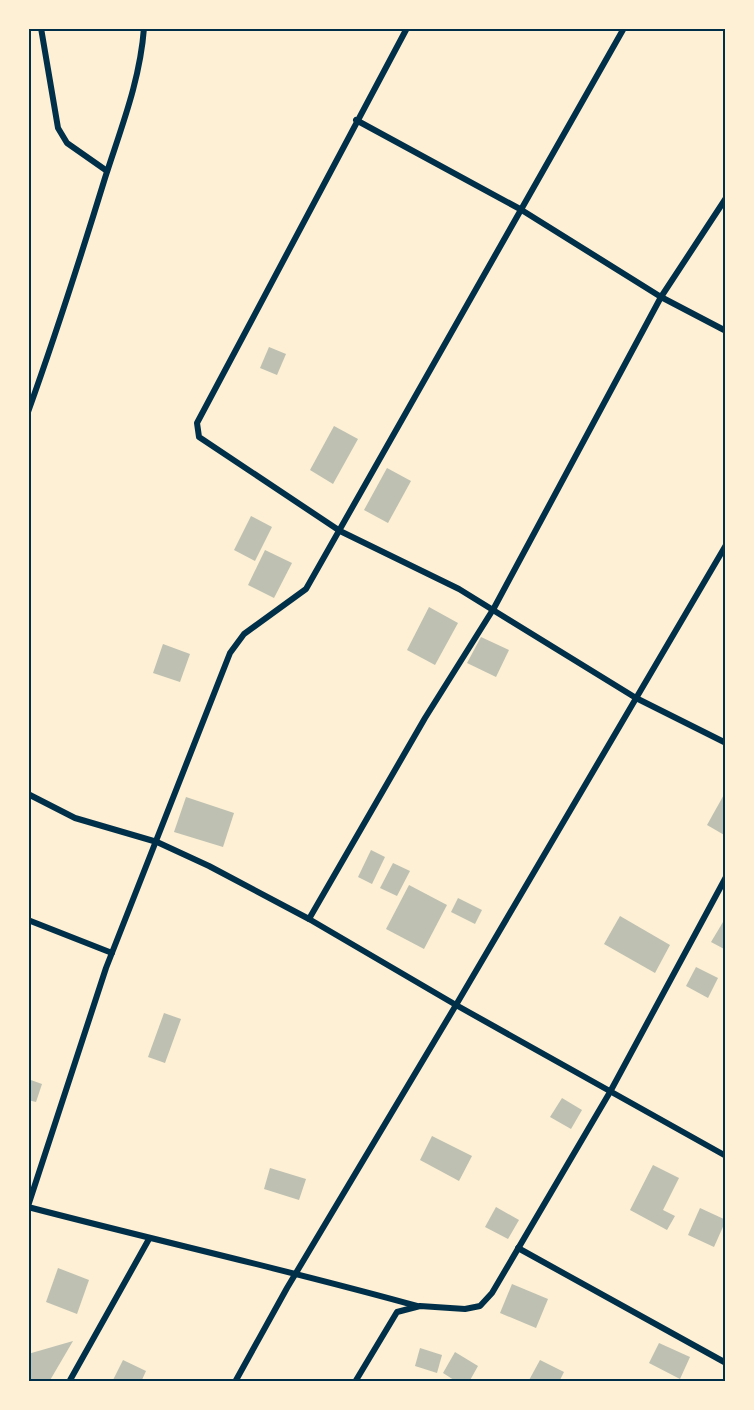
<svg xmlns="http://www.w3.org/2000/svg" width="754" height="1410" font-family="Helvetica,sans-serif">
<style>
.building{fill:#bec0b2}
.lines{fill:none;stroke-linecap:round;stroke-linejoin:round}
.minor{stroke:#003049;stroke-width:6}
.neatline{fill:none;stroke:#003049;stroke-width:2}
</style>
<rect width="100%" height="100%" fill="#fdf0d5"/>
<g class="building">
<polygon points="269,347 286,354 277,375 260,368"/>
<polygon points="334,426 358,439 333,484 310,470"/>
<polygon points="387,468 411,481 388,523 364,510"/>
<polygon points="251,516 272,527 255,561 234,550"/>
<polygon points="265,550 292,563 274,598 248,585"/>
<polygon points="429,607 458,623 435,665 407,650"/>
<polygon points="481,637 509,650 496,677 467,663"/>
<polygon points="163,644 190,654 180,682 153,673"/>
<polygon points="726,791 726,836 707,825"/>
<polygon points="186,797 234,813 223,847 174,832"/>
<polygon points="371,850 385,857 372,884 358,877"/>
<polygon points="393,863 410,871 397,896 380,888"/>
<polygon points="409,885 447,905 424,949 386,929"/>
<polygon points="458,898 482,910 475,924 451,912"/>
<polygon points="620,916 670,945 655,973 604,944"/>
<polygon points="726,917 726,950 711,942"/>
<polygon points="696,967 718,978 708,998 686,986"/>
<polygon points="164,1013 181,1019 165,1063 148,1057"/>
<polygon points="28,1079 42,1084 36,1102 28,1100"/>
<polygon points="562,1098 582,1110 571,1129 550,1117"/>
<polygon points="432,1136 472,1156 459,1181 420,1160"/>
<polygon points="653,1165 679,1178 663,1210 675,1216 667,1230 630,1210"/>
<polygon points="270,1168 306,1179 299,1200 264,1189"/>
<polygon points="496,1207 519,1220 508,1239 485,1227"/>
<polygon points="700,1208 726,1220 714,1247 688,1235"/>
<polygon points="58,1268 89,1280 77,1314 46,1302"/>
<polygon points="512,1284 548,1299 536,1328 500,1313"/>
<polygon points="73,1341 49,1382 28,1382 28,1354"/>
<polygon points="659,1343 690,1357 680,1379 649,1363"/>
<polygon points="420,1348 442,1355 437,1373 415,1366"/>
<polygon points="455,1352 478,1366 469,1382 457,1382 443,1373"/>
<polygon points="123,1360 146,1371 141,1382 112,1382"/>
<polygon points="540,1360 564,1372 559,1382 528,1382"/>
</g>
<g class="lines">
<g class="minor">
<polyline points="41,28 58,128 67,143 107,171"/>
<polyline points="407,28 197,423 199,437 340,531 459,589 636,698 726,743"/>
<polyline points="356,120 520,209 661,297 726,331"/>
<path d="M 28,412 C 56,334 81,256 105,178 C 121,128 140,81 144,28"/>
<polyline points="28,794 75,818 157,842 209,866 309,919 456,1005 726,1156"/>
<polyline points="309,919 425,718 494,608 661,297 726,198"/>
<polyline points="28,920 112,953"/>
<polyline points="28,1206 106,968 230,653 244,634 306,589 624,28"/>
<path d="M 28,1207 C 158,1241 288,1270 417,1306"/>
<polyline points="518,1248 726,1363"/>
<polyline points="69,1382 149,1239"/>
<polyline points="235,1382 287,1288 456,1005 726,545"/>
<polyline points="355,1382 397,1312 420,1306 465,1309 480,1306 492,1293 610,1092 726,877"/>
</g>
</g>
<rect width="754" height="1410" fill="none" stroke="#fdf0d5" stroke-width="60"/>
<rect x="30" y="30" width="694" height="1350" class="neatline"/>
</svg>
